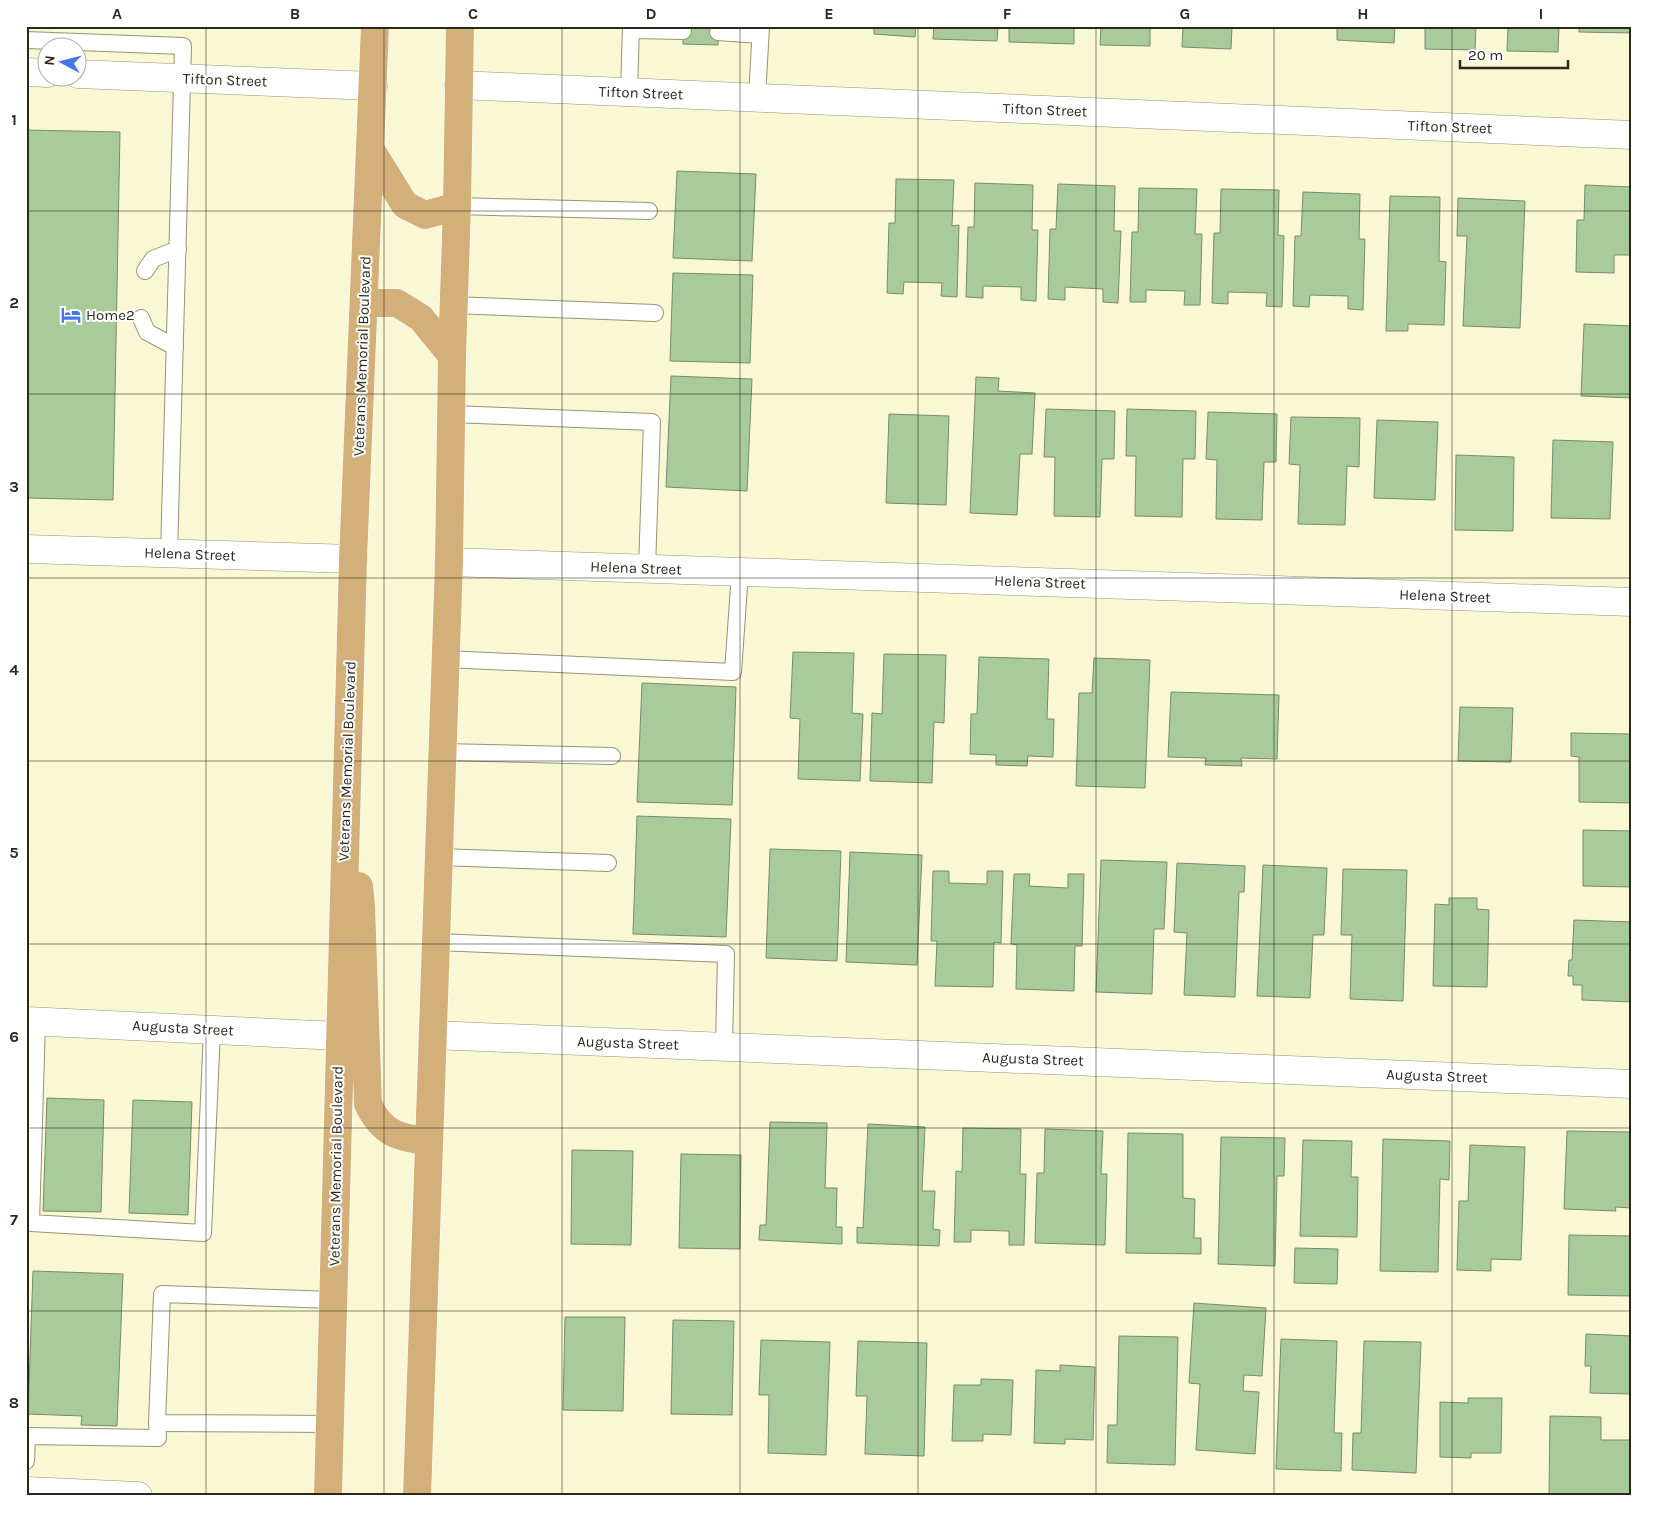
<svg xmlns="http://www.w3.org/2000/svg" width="1658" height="1522" font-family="Karla,sans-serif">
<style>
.building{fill:#a9ca9b;stroke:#778b6f}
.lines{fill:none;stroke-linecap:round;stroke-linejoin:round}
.service-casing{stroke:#969473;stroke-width:18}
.minor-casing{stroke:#969473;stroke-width:29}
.primary-casing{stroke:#fff;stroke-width:29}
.service{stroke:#fff;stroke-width:16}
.minor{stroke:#fff;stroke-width:28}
.primary{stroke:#d3b07a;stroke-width:28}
.grid{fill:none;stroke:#2a291b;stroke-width:1;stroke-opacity:0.55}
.labels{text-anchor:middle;stroke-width:4;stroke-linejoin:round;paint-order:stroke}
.street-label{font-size:15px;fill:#2a291b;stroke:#fff}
.poi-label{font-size:15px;fill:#2a291b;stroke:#fff;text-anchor:start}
.neatline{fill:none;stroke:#2a291b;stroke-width:2}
.grid-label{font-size:16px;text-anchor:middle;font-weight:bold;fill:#2a291b}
</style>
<rect width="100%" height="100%" fill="#faf8d4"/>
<g class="building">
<polygon points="683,26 719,26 718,45 683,44"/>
<polygon points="874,26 916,26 915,37 874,34"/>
<polygon points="934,26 998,26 997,41 933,39"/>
<polygon points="1009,26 1074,26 1074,44 1009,42"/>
<polygon points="1101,26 1150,26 1150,46 1100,45"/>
<polygon points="1183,26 1232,26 1231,49 1182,47"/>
<polygon points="1337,26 1395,26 1394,43 1337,40"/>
<polygon points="1425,26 1476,26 1475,50 1425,49"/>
<polygon points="1508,26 1559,26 1558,52 1507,51"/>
<polygon points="1579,26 1632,26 1632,33 1579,32"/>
<polygon points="26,130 120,132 113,500 26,498"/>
<polygon points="677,171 756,174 752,261 673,258"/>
<polygon points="896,179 954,180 952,226 959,225 957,297 941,296 942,283 904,282 903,294 887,293 889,223 895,223"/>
<polygon points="975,183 1033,185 1032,230 1038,230 1036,301 1021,300 1021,287 983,286 983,298 966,297 968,227 974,227"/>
<polygon points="1058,184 1115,186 1114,231 1121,231 1118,303 1103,302 1103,289 1065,287 1065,300 1048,299 1050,229 1056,229"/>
<polygon points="1585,185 1632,187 1632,255 1614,255 1614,273 1576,272 1577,220 1584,220"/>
<polygon points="1139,188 1197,189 1195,234 1202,234 1200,305 1184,305 1185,291 1146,290 1146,302 1130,302 1132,232 1138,232"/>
<polygon points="1221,189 1279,190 1278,235 1284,236 1282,307 1266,306 1267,293 1228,292 1228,304 1212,303 1214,233 1220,233"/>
<polygon points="1303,192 1360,194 1359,239 1365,239 1363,310 1348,309 1348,296 1310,295 1309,307 1293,306 1295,236 1301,236"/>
<polygon points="1390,196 1440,197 1439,261 1446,262 1444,325 1408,324 1408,331 1386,331"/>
<polygon points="1458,198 1525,201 1520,328 1463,326 1467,236 1457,236"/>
<polygon points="673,273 753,275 750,363 670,361"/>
<polygon points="1584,324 1632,326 1632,398 1581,396"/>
<polygon points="671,376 752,379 747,491 666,487"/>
<polygon points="976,377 999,378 998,391 1035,393 1032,454 1020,454 1017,515 970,513"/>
<polygon points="1046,409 1115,411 1114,459 1102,459 1100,517 1054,516 1055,457 1044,457"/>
<polygon points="1127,409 1196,411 1195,459 1183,459 1182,517 1135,516 1136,456 1126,456"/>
<polygon points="1208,412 1277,414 1276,462 1264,462 1262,520 1216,519 1217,460 1206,459"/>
<polygon points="889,414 949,416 946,505 886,503"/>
<polygon points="1291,417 1360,418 1359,467 1347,466 1345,525 1298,524 1300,465 1289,464"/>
<polygon points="1377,420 1438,422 1435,500 1374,498"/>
<polygon points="1553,440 1613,442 1610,519 1551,518"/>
<polygon points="1456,455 1514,457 1513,531 1455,530"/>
<polygon points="793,652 854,653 852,713 863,714 860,781 798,779 800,719 790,718"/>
<polygon points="884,654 946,655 944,723 934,722 932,783 870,781 872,713 882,714"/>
<polygon points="979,657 1049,659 1047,719 1054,719 1053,757 1028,756 1027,766 996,765 996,755 970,754 971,714 977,714"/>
<polygon points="1094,658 1150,660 1145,788 1076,786 1079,693 1092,693"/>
<polygon points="642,683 736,687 732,805 637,802"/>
<polygon points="1171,692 1279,695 1277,759 1241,758 1242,766 1205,765 1206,758 1168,757"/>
<polygon points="1460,707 1513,708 1511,762 1458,761"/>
<polygon points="1571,733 1632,734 1632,803 1579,802 1579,757 1571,756"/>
<polygon points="637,816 731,819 726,937 633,934"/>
<polygon points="1583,830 1632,831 1632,887 1583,886"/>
<polygon points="770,849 841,851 837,961 766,958"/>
<polygon points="850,852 922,855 917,965 846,962"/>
<polygon points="1101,860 1167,862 1164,929 1154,929 1152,994 1096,992"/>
<polygon points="1177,863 1245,866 1244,892 1239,892 1235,997 1184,995 1187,933 1174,932"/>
<polygon points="1263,865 1327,868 1324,935 1313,935 1310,998 1257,996"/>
<polygon points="1343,869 1407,870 1403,1001 1350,999 1352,935 1341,935"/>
<polygon points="933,871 949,871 949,883 987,884 987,871 1003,871 1001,943 994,942 993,987 935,986 937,941 931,941"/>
<polygon points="1014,874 1030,874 1029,886 1068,888 1068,874 1084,874 1082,946 1075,946 1074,991 1016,989 1017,945 1011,944"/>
<polygon points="1449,898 1477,898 1477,909 1489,910 1487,987 1433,986 1435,904 1449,905"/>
<polygon points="1574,920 1632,922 1632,1002 1582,1000 1582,985 1573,985 1573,976 1568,976 1569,960 1572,960"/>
<polygon points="47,1098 104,1100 101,1212 43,1211"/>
<polygon points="133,1100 192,1102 188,1215 129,1213"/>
<polygon points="770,1122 827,1123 825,1188 837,1188 836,1227 842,1227 842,1244 759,1240 760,1225 766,1225"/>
<polygon points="868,1124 925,1127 922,1191 935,1191 933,1229 940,1230 939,1246 857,1243 857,1227 863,1228"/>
<polygon points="963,1128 1021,1129 1020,1174 1026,1174 1024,1245 1009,1245 1009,1231 971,1230 971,1242 954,1242 956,1171 962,1172"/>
<polygon points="1045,1129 1103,1131 1101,1174 1107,1174 1105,1245 1035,1243 1037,1173 1044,1173"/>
<polygon points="1567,1131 1632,1132 1632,1208 1615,1207 1616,1211 1564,1209"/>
<polygon points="1128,1133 1183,1134 1183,1198 1195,1199 1194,1238 1201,1238 1201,1254 1126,1253"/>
<polygon points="1221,1137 1285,1138 1284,1176 1277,1176 1275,1266 1218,1264"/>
<polygon points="1383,1139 1450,1141 1449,1180 1440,1179 1438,1272 1380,1271"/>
<polygon points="1303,1140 1352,1141 1351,1177 1358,1177 1357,1237 1300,1236"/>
<polygon points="1470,1145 1525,1147 1521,1260 1491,1259 1491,1271 1457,1270 1459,1201 1468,1201"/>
<polygon points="572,1150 633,1151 631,1245 571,1244"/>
<polygon points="681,1154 741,1155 740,1249 679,1248"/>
<polygon points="1569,1235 1632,1236 1632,1296 1568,1295"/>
<polygon points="1295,1248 1338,1249 1337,1284 1294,1283"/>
<polygon points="33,1271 123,1274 117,1426 81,1425 82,1416 28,1414"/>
<polygon points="1194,1303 1266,1308 1262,1376 1244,1375 1243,1391 1259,1392 1255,1454 1196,1450 1200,1384 1189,1383"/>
<polygon points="565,1317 625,1317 623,1411 563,1410"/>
<polygon points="673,1320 734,1321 732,1415 671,1414"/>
<polygon points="1586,1334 1632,1336 1632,1394 1590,1393 1591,1366 1585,1366"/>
<polygon points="1119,1336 1178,1337 1175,1465 1107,1463 1108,1425 1117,1425"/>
<polygon points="1281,1339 1337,1341 1334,1433 1342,1433 1341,1471 1276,1469"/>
<polygon points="761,1340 830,1342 826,1455 768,1453 769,1395 759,1395"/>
<polygon points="858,1341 927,1343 924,1456 865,1454 867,1396 856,1396"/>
<polygon points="1364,1341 1421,1342 1416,1473 1352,1470 1353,1433 1361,1433"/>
<polygon points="1060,1365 1095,1367 1093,1440 1065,1439 1065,1444 1034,1443 1036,1370 1060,1371"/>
<polygon points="981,1379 1013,1380 1011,1435 983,1434 983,1441 952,1441 954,1385 981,1385"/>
<polygon points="1468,1398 1502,1398 1501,1453 1471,1453 1471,1458 1440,1457 1440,1402 1468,1403"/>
<polygon points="1550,1416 1601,1417 1601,1440 1632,1440 1632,1496 1549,1495"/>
</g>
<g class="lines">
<defs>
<g id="service">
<polyline points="631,30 683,31"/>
<polyline points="718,32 760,35"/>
<polyline points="26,40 183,46 169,554"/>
<polyline points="629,92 631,26"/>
<polyline points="757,98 761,26"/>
<polyline points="457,206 649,211"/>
<polyline points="145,271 153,259 178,249"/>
<polyline points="453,305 655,313"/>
<polyline points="141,318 147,332 175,347"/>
<polyline points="451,414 652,422 647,568"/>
<polyline points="445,659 733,672 740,572"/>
<polyline points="442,752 612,756"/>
<polyline points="439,857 608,863"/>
<polyline points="436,942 726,954 724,1047"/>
<polyline points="37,1021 31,1223 203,1233 212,1030"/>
<polyline points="330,1424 157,1423 162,1294 333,1300"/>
<polyline points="26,1461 27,1436 158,1438 157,1423"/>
</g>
<g id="minor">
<polyline points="26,72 48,73"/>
<polyline points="78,74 373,86"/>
<polyline points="459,85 1632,135"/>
<polyline points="26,549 353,559"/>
<polyline points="449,562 1632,602"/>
<polyline points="26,1021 339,1036"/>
<polyline points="433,1035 1632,1084"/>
<polyline points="26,1491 138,1496"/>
</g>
<g id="primary">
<polyline points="371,150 405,205 425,215 457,206"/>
<polyline points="364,303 397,303 421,318 452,356"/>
<path d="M 359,886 L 361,906 L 368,1104 C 382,1133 397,1138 429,1141"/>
<polyline points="328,1496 353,559 375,26"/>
<polyline points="417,1496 449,562 452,356 457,206 460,26"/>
</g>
</defs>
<use href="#service" class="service-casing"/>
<use href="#minor" class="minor-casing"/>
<use href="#primary" class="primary-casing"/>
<use href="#service" class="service"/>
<use href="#minor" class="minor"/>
<use href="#primary" class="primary"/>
</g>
<path class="grid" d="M 206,26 L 206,1496M 384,26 L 384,1496M 562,26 L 562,1496M 740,26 L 740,1496M 918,26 L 918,1496M 1096,26 L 1096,1496M 1274,26 L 1274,1496M 1452,26 L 1452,1496M 26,211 L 1632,211M 26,394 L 1632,394M 26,578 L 1632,578M 26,761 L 1632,761M 26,944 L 1632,944M 26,1128 L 1632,1128M 26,1311 L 1632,1311"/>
<defs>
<symbol id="hotel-bare" viewBox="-9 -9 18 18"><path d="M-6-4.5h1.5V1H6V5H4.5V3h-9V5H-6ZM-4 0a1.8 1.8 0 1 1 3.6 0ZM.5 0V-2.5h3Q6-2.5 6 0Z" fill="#4776e8" stroke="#fff" stroke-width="2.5" paint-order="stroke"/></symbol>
</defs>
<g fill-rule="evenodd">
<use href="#hotel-bare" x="57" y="301" width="28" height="28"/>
</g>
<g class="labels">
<g class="street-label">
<text transform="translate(225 80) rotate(2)" y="5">Tifton Street</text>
<text transform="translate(641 93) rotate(2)" y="5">Tifton Street</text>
<text transform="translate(1045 110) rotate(2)" y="5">Tifton Street</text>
<text transform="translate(1450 127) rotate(2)" y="5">Tifton Street</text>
<text transform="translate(362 356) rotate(-88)" y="5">Veterans Memorial Boulevard</text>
<text transform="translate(190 554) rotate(2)" y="5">Helena Street</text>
<text transform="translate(636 568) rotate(2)" y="5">Helena Street</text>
<text transform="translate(1040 582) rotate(2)" y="5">Helena Street</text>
<text transform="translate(1445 596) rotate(2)" y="5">Helena Street</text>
<text transform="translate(347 761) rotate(-88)" y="5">Veterans Memorial Boulevard</text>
<text transform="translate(183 1028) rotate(3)" y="5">Augusta Street</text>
<text transform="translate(628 1043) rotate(2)" y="5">Augusta Street</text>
<text transform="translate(1033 1059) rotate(2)" y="5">Augusta Street</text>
<text transform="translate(1437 1076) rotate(2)" y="5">Augusta Street</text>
<text transform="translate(336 1166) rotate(-89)" y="5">Veterans Memorial Boulevard</text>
</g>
<g class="poi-label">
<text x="86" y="320">Home2</text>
</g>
</g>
<rect width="1658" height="1522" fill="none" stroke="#ffffff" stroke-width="55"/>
<g transform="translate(62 62) rotate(277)"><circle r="24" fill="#ffffff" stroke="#aaa9a4"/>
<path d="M0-4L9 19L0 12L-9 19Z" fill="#4776e8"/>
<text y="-8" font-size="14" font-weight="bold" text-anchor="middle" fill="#2a291b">N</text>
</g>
<path d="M1460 60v8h108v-8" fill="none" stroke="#2a291b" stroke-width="2.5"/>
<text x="1468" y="60" font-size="15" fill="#2a291b" stroke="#ffffff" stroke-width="4" paint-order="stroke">20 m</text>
<rect x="28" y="28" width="1602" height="1466" class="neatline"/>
<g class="grid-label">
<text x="117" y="19">A</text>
<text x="295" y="19">B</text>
<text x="473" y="19">C</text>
<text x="651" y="19">D</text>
<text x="829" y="19">E</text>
<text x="1007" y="19">F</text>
<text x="1185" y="19">G</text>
<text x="1363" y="19">H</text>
<text x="1541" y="19">I</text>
<text x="14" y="125">1</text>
<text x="14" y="308">2</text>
<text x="14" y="492">3</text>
<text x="14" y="675">4</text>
<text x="14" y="858">5</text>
<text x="14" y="1042">6</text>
<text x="14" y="1225">7</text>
<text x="14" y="1408">8</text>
</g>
</svg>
